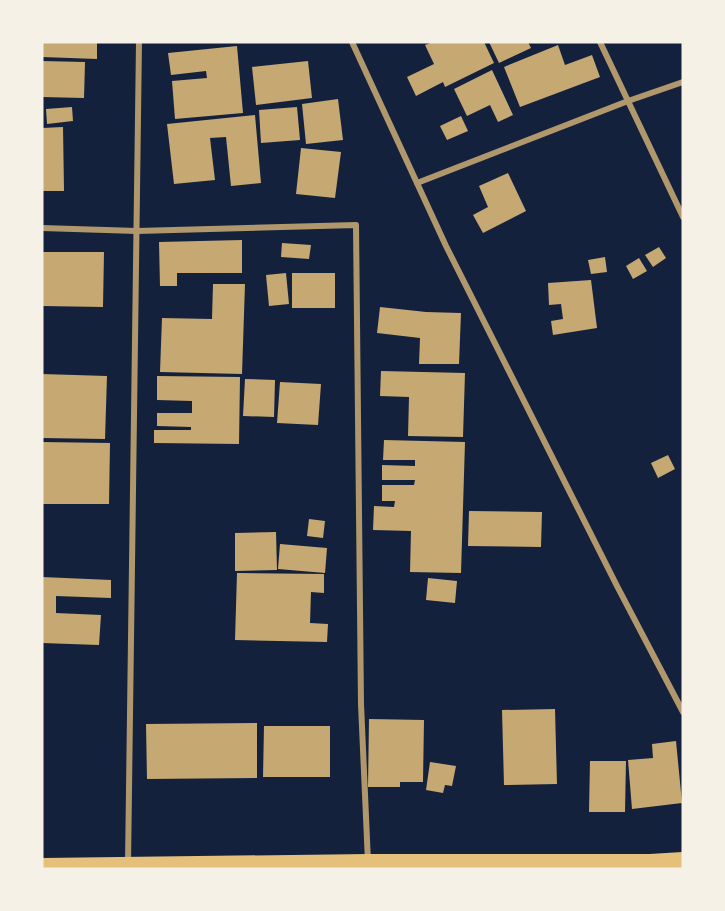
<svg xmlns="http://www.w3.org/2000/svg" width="725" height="911" font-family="'Titillium Web',sans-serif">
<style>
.building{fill:#c6a872}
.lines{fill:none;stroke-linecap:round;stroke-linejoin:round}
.minor{stroke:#b1986c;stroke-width:6}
.trunk{stroke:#e5c07b;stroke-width:16}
</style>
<rect width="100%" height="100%" fill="#14213d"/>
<g class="building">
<polygon points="42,42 97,42 97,59 42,57"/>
<polygon points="433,42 484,42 494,63 445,87 443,82 416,96 407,77 434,64 425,45"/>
<polygon points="489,42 528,42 531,48 499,63"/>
<polygon points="558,45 565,65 592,55 600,77 520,107 504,67"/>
<polygon points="237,46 243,113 175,119 172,81 207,78 206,71 171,75 168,53"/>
<polygon points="42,61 85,62 84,98 42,97"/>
<polygon points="308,61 312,98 256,105 252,67"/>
<polygon points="492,70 513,115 498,122 490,105 467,116 454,89"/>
<polygon points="338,99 343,140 306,144 302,104"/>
<polygon points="72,107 73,121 47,124 46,109"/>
<polygon points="297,107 300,140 261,143 259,110"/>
<polygon points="255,115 261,183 231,186 226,137 210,138 215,180 174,184 167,124"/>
<polygon points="461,116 468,131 447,140 440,126"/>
<polygon points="63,127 64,191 42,191 42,128"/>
<polygon points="301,148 341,152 335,198 296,194"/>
<polygon points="508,173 526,211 483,233 473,215 488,207 479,186"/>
<polygon points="242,240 242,273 177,273 177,286 160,286 159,242"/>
<polygon points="282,243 311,245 309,259 281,257"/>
<polygon points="659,247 666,258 653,267 645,255"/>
<polygon points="42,252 104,252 103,307 42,306"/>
<polygon points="605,257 607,272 591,274 588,260"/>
<polygon points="639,258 647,271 633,279 626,266"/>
<polygon points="286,273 289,304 269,306 266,275"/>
<rect x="292" y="273" width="43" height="35"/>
<polygon points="591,280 597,328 553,335 551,321 563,319 561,304 549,305 548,283"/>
<polygon points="213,284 245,284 242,374 160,372 162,318 212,319"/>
<polygon points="380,307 426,312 461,313 459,364 419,364 420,338 377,333"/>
<polygon points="381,371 465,373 463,437 408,436 409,397 380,396"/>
<polygon points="42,374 107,376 105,439 42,438"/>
<polygon points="157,376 240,377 239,444 154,443 154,430 191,430 191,427 157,426 157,413 192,413 192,401 157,400"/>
<polygon points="245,379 275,380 274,417 243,416"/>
<polygon points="280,382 321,384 318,425 277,423"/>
<polygon points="384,440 465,442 461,573 410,572 411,531 373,530 374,506 394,507 395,501 382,501 382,485 414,485 415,480 382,480 382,465 415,466 415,460 383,460"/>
<polygon points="42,442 110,443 109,504 42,504"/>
<polygon points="668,455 675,469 658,478 651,463"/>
<polygon points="469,511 542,512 541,547 468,546"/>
<polygon points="309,519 325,521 323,538 307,536"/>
<polygon points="276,532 277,570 235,571 235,533"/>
<polygon points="280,544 327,548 325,573 278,569"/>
<polygon points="237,573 324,574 324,593 311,592 310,623 328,624 327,642 235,640"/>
<polygon points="42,577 111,580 111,598 56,596 56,613 101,615 99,645 42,643"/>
<polygon points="428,578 457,581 455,603 426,600"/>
<polygon points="555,709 557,784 504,785 502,710"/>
<polygon points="369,719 424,720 423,782 400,782 400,787 368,787"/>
<polygon points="257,723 257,778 147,779 146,724"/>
<polygon points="264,726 330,726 330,777 263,777"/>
<polygon points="676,741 682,803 632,809 628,760 653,758 652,744"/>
<polygon points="590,761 626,761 625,812 589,812"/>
<polygon points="430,762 456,766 452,786 445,785 443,793 426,790"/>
</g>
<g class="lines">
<g class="minor">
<polyline points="352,42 446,246 617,586 683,712"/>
<polyline points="600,42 683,217"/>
<polyline points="417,183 628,101 683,82"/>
<polyline points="42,228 137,231 356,225 361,704 368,862"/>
<polyline points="128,864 139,42"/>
</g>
<polyline class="trunk" points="42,866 368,862 650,862 683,860"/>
</g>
<rect width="725" height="911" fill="none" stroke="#f6f1e7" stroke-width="87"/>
</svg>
